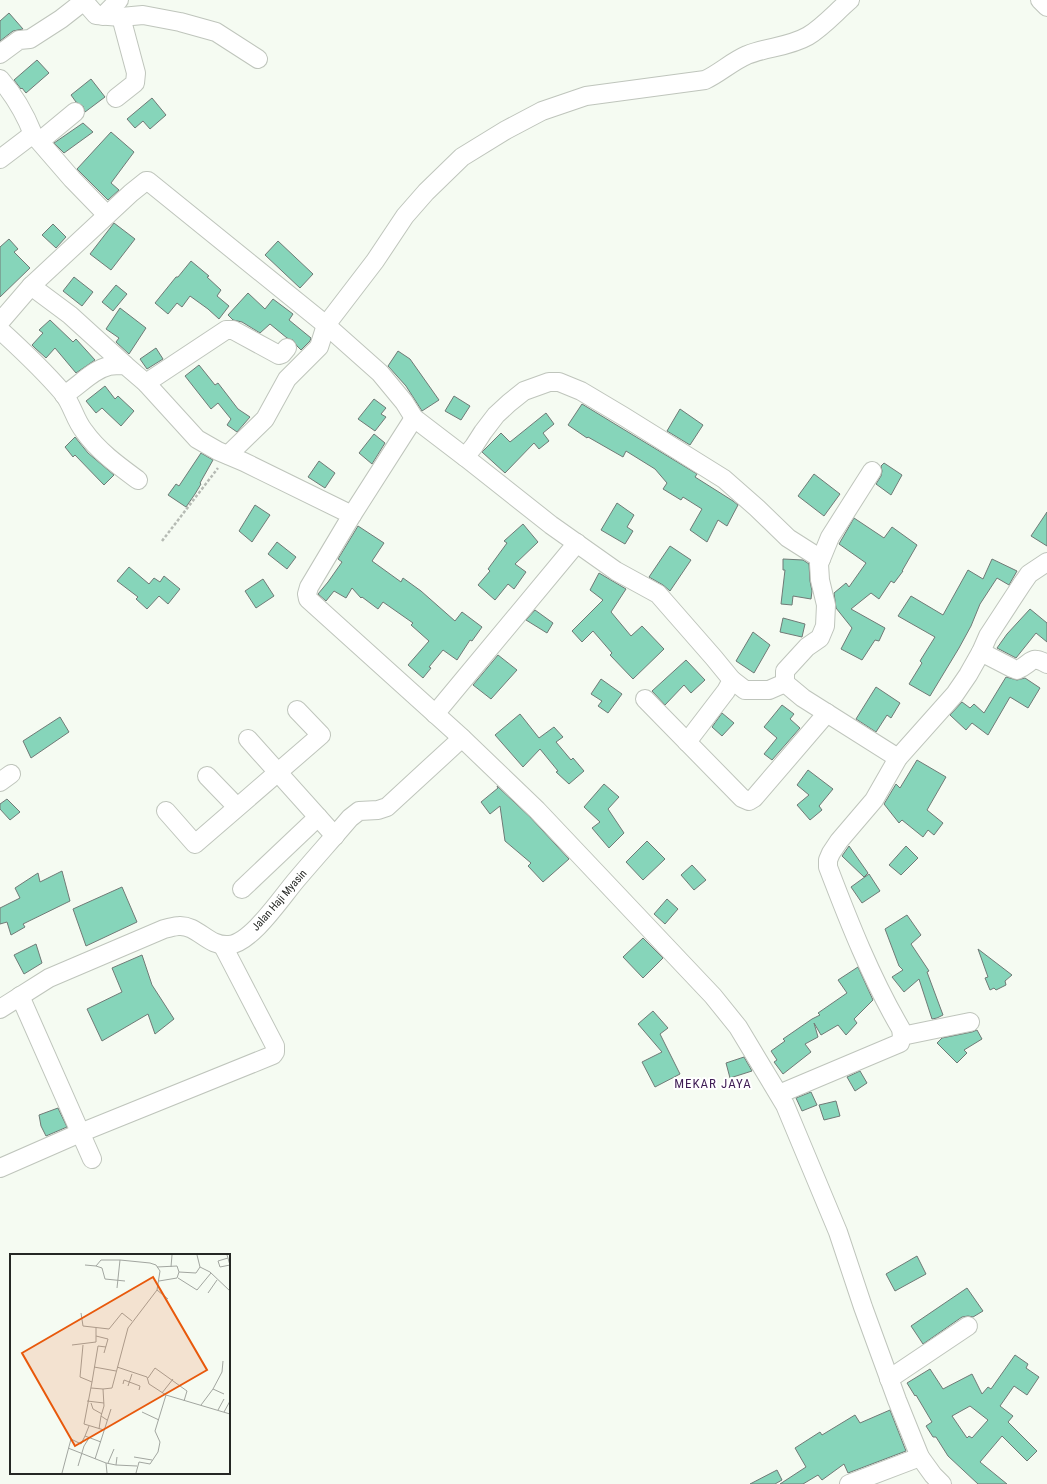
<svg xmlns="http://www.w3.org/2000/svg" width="1047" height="1484" font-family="'Roboto Condensed',sans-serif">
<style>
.building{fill:#86d5ba;stroke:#707a76;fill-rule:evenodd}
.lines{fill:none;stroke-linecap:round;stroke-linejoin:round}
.minor-casing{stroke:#bfc5bc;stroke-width:20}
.path{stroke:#b6bbb4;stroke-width:2.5;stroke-dasharray:3 2;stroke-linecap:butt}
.minor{stroke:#fff;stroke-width:18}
.labels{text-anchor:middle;stroke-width:4;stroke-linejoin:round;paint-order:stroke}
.street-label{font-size:11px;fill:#252724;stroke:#fff}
.quarter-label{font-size:13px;letter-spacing:1px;fill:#401e56;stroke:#fff}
.inset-road{fill:none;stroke:#a2a6a0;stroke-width:1}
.view{fill:#e8590c;fill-opacity:0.15;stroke:#e8590c;stroke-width:2}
.inset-edge{fill:none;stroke:#252724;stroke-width:2}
</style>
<rect width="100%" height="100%" fill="#f5fbf2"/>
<g class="building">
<polygon points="9,13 23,29 13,31 0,41 0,21"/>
<polygon points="37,60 49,73 26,93 22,88 21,89 14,80"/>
<polygon points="91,79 105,97 85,112 83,106 76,102 71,95"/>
<polygon points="152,98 166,115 150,129 143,121 135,128 127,119"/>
<polygon points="83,123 93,132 64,153 54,143"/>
<polygon points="111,132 134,152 111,183 119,190 108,200 77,169"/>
<polygon points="114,223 135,239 111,270 90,254"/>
<polygon points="53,224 66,237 56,248 42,235"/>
<polygon points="9,239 18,249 14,252 30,268 0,297 0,247"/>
<polygon points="278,241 313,274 300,288 265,255"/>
<polygon points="191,261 209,276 207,277 221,290 217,296 229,306 219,319 208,309 190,296 182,307 177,303 168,314 155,303 176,277 178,277"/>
<polygon points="74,277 93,292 82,306 63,291"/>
<polygon points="116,285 127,294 113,311 102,302"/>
<polygon points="248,293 265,309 273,299 293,314 289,320 311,338 310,341 301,350 297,346 293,340 287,338 270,324 260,333 242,322 233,320 228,315"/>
<polygon points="120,308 146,328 129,354 116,342 119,338 106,329"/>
<polygon points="50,320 73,342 76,339 95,360 76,373 55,348 46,358 35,348 32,345 43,333 39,330"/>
<polygon points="156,348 163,359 147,369 140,359"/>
<polygon points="398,351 410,359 439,400 422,411 406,386 388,366"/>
<polygon points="199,365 215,385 218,383 238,409 250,417 237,432 227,425 231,419 218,403 211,409 185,376"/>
<polygon points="105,386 115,399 118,396 134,411 121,426 102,408 96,413 86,401"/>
<polygon points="454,396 470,406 461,420 445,411"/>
<polygon points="374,399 386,408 381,414 386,417 375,431 358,419"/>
<polygon points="582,404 697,474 695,477 733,501 738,505 727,526 718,520 707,542 690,530 702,509 683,497 681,500 663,489 667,483 655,469 626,451 623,457 588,437 587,438 568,425"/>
<polygon points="680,409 703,425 690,445 667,431"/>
<polygon points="546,413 554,424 543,433 549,441 539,449 534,443 505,473 482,452 501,433 510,442"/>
<polygon points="374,434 385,443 372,464 359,453"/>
<polygon points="75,437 88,453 114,475 104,485 75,455 73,457 65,447"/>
<polygon points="201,453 213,460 200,483 201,484 195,494 186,507 168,495 176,484 179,486"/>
<polygon points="319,461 335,473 325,488 308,477"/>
<polygon points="884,463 902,475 891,495 876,484 881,476 882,471 881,466"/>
<polygon points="814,474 840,494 824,516 798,496"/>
<polygon points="617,503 634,515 627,527 633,531 625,544 601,530"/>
<polygon points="255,505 270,515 252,542 239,531"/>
<polygon points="1047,512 1047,546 1031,536"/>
<polygon points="854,518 884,538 892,527 917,545 902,571 903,571 894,583 891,581 879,599 871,593 851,609 885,628 879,641 875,640 862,660 841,649 852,628 836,608 834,593 846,583 849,587 866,563 839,544"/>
<polygon points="523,524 538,542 515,564 526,572 514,589 508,584 495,600 478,585 490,571 488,569 507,543 504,541"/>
<polygon points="358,526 384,543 372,561 401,582 403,578 421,591 455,621 462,612 482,627 472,641 470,640 457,660 443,650 429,667 431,668 423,678 408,665 429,641 411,625 413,623 383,602 378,609 362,597 361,598 352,588 346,598 334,591 326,601 318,594 328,582 342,562 338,559"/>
<polygon points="277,542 296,557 287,569 268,554"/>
<polygon points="670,546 691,560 670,591 663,585 649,577"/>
<polygon points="783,559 803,560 809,564 810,581 812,591 811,599 793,596 792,605 781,604 785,570 783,570"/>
<polygon points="992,559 1017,571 1009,585 997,578 980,604 971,626 959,648 930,696 909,684 922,663 920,661 935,637 898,616 911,596 943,615 968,570 983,579"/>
<polygon points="129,567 149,584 154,578 160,582 164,576 180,589 168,604 159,596 147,609 136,599 138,597 117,581"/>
<polygon points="599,573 626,589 611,612 631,636 642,626 664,649 633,679 610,655 612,653 593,631 582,642 572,631 603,600 590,590"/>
<polygon points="263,579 274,596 256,608 245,591"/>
<polygon points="1030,609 1047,623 1047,642 1036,633 1016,658 997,648 1007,634"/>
<polygon points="535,610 553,623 547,633 526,620"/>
<polygon points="783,618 805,624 802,637 780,632"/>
<polygon points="753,632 770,645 754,673 736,661"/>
<polygon points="498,655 517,670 491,699 473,685"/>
<polygon points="686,660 705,680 691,693 684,685 665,705 652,691"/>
<polygon points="1006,677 1017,680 1025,678 1040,688 1028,708 1010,697 988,735 972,723 966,730 950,715 962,702 970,708 974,704 984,713"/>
<polygon points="601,679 622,694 608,713 598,706 602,701 591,694"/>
<polygon points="876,687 900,703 891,718 887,715 876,732 856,719"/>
<polygon points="782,705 794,714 790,719 800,728 772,760 764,754 777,738 764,727"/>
<polygon points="722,713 734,723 722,736 712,727"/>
<polygon points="520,714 539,738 554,727 563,737 556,742 571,760 573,758 584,771 569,784 556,772 558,771 540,749 523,767 495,735"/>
<polygon points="60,717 69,732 31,758 23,741"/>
<polygon points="917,760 946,777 927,810 943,823 934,835 928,830 923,837 902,820 899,823 884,804 896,784 900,788"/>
<polygon points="808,770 833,789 819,806 822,810 810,820 797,805 809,795 797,785"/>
<polygon points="604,784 619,797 608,809 624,833 609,848 592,828 600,822 584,807"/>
<polygon points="497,786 530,817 569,859 543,882 528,866 531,863 505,841 500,806 490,814 481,802 498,788"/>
<polygon points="7,799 20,812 10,820 0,809 0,804"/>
<polygon points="647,841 665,859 643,880 626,862"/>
<polygon points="849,846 868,873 864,877 842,856"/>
<polygon points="906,846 918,858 901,875 889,865"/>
<polygon points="692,865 706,880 694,890 681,875"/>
<polygon points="62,871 70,901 23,924 25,927 11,935 7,922 0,924 0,908 20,898 15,888 38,873 40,882"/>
<polygon points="869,874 880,891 862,903 851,887"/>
<polygon points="122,887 137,922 86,946 73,909"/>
<polygon points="667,899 678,909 665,924 654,914"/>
<polygon points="907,915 921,935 911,944 929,971 927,972 943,1015 937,1018 932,1019 919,979 904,992 892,977 903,970 899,966 885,929"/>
<polygon points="643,938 663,958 643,978 623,957"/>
<polygon points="36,944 42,963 24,974 14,955"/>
<polygon points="978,949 1012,975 1005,981 1006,985 996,990 994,988 990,990 985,978 988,977"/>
<polygon points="142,955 152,985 174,1019 155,1034 148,1014 102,1041 87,1009 122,992 112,968"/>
<polygon points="858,967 873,1000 854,1019 857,1023 846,1035 838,1025 821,1035 814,1023 818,1037 805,1044 811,1052 783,1074 774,1062 777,1060 771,1051 785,1041 783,1039 812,1019 820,1015 818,1013 847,993 838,980"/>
<polygon points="653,1011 668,1028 660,1034 680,1074 655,1087 642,1062 662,1052 638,1024"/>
<polygon points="977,1030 982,1039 964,1050 967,1053 957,1063 937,1043 942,1038 972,1032"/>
<polygon points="744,1057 752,1071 730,1078 726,1063"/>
<polygon points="860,1071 867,1083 855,1091 847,1077"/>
<polygon points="811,1092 817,1105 802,1111 796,1098"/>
<polygon points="836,1101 840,1116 824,1120 819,1105"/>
<polygon points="58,1108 67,1127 46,1136 41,1126 39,1115"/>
<polygon points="917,1256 926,1274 895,1291 886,1274"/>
<polygon points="967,1288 983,1311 973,1317 968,1316 962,1317 923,1344 911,1326"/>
<path d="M 1015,1355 L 1028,1364 L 1026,1368 L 1039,1377 L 1027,1395 L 1014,1386 L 1000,1406 L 1013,1416 L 1008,1422 L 1037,1451 L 1027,1461 L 1002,1436 L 980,1462 L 1007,1484 L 978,1484 L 948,1456 L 936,1437 L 933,1437 L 926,1426 L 932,1422 L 916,1395 L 915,1396 L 907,1383 L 930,1369 L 943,1389 L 972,1374 L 982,1394 L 988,1387 L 991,1389 ZM 970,1406 L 988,1420 L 972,1438 L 969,1436 L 967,1438 L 952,1416 Z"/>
<polygon points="890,1410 906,1451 848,1473 844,1464 822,1480 818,1475 803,1484 780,1484 806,1467 795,1448 820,1432 822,1435 855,1415 860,1423"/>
<polygon points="777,1470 782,1480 775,1484 750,1484"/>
</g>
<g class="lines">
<defs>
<g id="minor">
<polyline points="83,0 96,15 121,17 143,15 180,22 216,32 258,59"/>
<polyline points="1040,0 1047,7"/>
<polyline points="103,16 119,0"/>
<polyline points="0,54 19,40 30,39 61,19 84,1"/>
<path d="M 0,79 C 14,95 25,114 33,134"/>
<polyline points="116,98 135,83 136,73 121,17"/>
<polyline points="40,141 75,112"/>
<polyline points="0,159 33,134 72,179 107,215"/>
<polyline points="31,286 70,315 125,365"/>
<polyline points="0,322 31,286 131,193 146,181 148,181 326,325 380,373 404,402 414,418 465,457 474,446 483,432 496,415 509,403 524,391 549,382 559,382 581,391 623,416 724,479 757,508 788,538 821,559"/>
<path d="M 0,330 C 22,350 44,371 63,393 C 72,404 75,420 84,431 C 98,451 119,466 138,480"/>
<polyline points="146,383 226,330 233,330 279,355 282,354 287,348"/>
<path d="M 64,395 C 79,386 92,370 109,366 C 114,365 120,365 125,365 L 146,383 L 197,439 L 218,451 L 244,462 L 352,515 L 309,587 L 307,594 L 308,599 L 462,738 L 537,810 L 713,996 L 738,1027 L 785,1105 L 838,1232 L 863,1307 L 897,1400 L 920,1457 L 933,1475 L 942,1484"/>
<path d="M 228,455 L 265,419 L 287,379 L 319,347 L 326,325 L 375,261 L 405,216 L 426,192 L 462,157 L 506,130 L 542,111 L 586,96 L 705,80 C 720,73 731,62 747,55 C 767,47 789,47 808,36 C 823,27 836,12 850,0"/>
<polyline points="465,457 551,525 616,571 658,594 714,658 732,680 726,691 687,742"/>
<polyline points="872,471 830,537 821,559 819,564 820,580 826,605 825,626 820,638 807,647 785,671 785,683 803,698 898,758"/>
<polyline points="352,515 414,418"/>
<path d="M 981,652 L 1012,668 L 1017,670 C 1032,664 1030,654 1047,664"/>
<polyline points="732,680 745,690 769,690 785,683"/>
<polyline points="645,699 742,798 749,801 754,798 827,713"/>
<polyline points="435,714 577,543"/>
<polyline points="248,739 335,836"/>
<polyline points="207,776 237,807"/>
<polyline points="0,782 11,774"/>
<polyline points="166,811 195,844 321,735 297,710"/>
<polyline points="242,889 318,817"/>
<polyline points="20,996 92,1159"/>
<path d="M 0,1009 L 49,978 L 164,929 C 169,928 175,926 179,926 C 198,925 208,947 229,945 C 252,943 283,895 298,878 C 315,858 333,838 350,818 L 359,811 L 378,810 L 387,807 L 462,738"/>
<polyline points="902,1036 970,1022"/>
<path d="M 779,1094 L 900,1043 L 902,1036 L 901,1029 C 871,978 849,922 828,867 L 828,860 L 831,853 L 839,841 L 874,800 L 898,758 L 955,694 L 968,675 L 981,652 L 988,636 L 1022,584 L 1029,574 L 1047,562"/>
<polyline points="0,1168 80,1133 273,1055 275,1052 275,1046 223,946"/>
<polyline points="889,1379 968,1326"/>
<polyline points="849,1484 920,1457"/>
</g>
</defs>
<use href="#minor" class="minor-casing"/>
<polyline class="path" points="162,541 218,468"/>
<use href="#minor" class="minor"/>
</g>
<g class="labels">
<g class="street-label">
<text transform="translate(279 900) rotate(-49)" y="4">Jalan Haji Myasin</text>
</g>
<g class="quarter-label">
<text x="713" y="1088">MEKAR JAYA</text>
</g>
</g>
<g transform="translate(10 1254)">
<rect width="220" height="220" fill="#f5fbf2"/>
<path class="inset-road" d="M 217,1 L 218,4 L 219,8 L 220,11 L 210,13 L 208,7 L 218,4M 75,11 L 86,12 L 91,6 L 110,6 L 140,9 L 146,11 L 150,17 L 147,36 L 118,74 L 102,134 L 93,135 L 94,152 L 91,162 L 97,166M 86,12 L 92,14 L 95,25 L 115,27M 147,13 L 167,12 L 169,18M 161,13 L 162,1M 190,13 L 200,18 L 220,37M 168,24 L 187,36 L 201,19M 149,27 L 167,24 L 169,18 L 186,19 L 190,13 L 187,1M 107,34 L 110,6M 147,36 L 158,45M 198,39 L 207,26M 71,59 L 73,72 L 99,75 L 112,59 L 122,67M 86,82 L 98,85 L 94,99M 62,91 L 86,88 L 86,74M 73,91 L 70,123 L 82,128 L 74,170 L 94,176M 84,113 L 106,117M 107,113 L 137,123 L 139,130 L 156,141M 138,124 L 145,114 L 177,137 L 174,147M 82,128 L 88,92 L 96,93M 113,130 L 114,126 L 130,132 L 129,136M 118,132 L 122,120M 81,134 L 93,135M 203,135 L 214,140M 152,139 L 163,125M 156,141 L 220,160M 77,147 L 94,149M 81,149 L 83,155 L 92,160M 191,151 L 203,135 L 212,118 L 213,107M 208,156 L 214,145M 132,158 L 149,166M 214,158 L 220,147M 79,172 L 75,182 L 91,188M 89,175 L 91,162M 58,194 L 96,209 L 97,219M 124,203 L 142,206M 85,205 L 101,155M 96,209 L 106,211 L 107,203M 98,209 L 104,195M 106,211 L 127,212M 68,212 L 74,192 L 79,184M 52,219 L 61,185 L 71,190 L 75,182M 126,219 L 129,208 L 140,210 L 148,198 L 150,188 L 145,177 L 156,141"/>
<path class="view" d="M 143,23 L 197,116 L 65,192 L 12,99 Z"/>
<rect width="220" height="220" class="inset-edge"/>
</g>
</svg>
